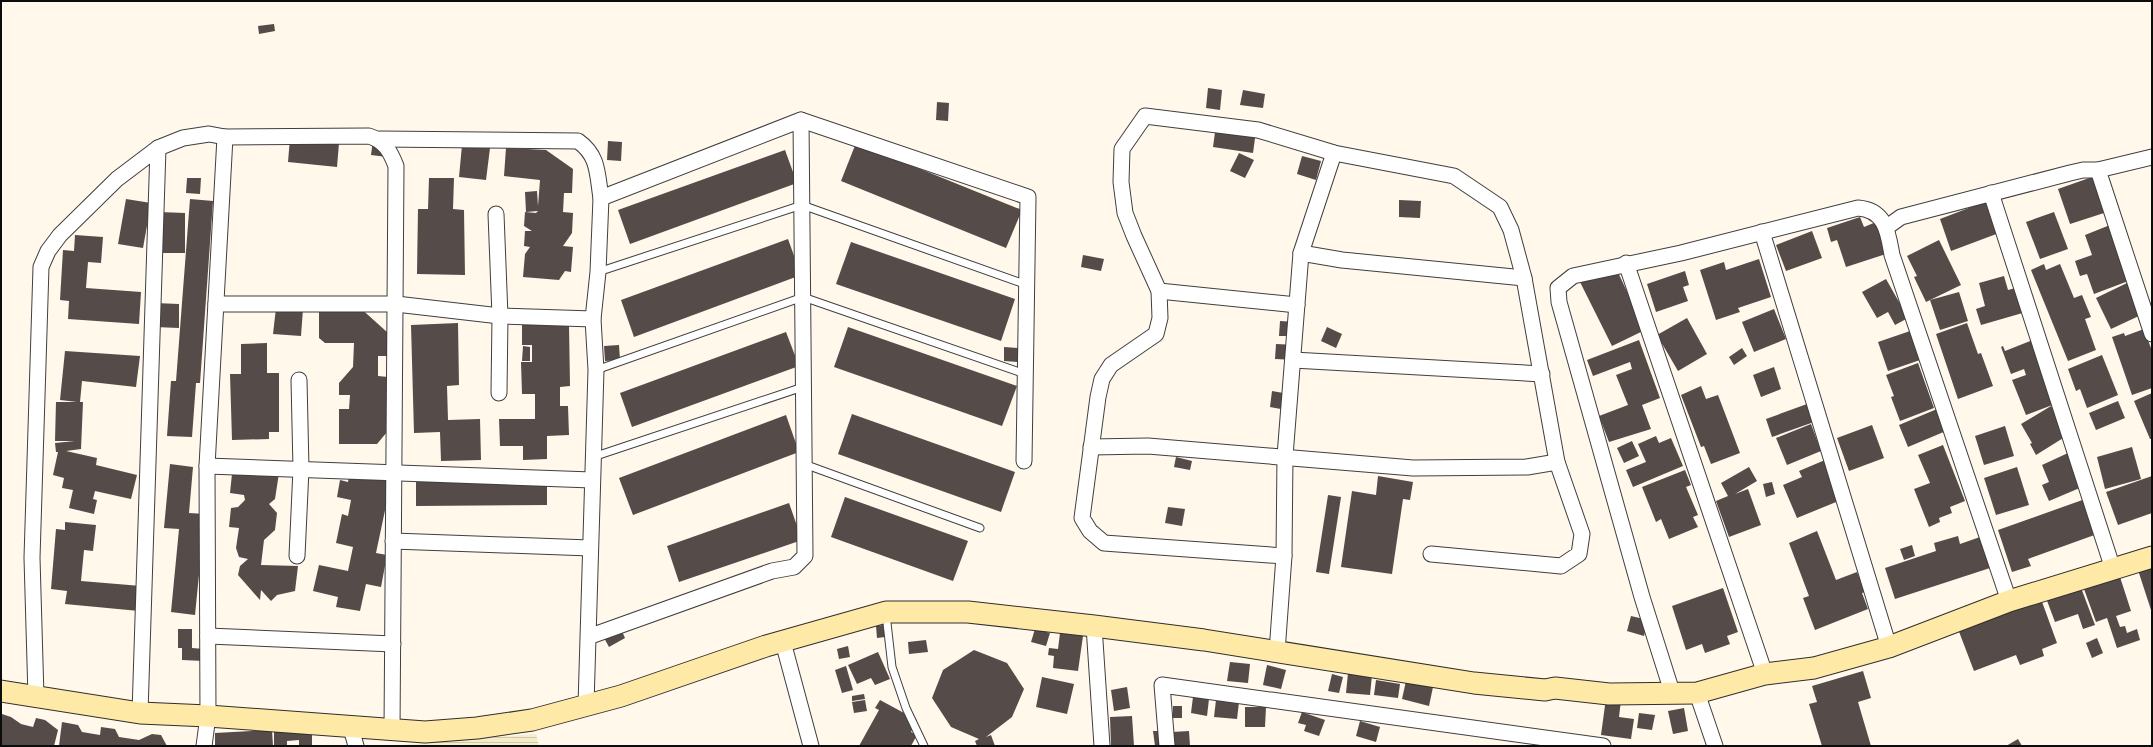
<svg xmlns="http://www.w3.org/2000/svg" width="2153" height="747" font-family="'Roboto Serif',serif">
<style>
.farmland{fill:url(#farmland-rules)}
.building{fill:#554b48}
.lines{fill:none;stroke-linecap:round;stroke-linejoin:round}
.lane-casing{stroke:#3f3f3f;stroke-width:9}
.street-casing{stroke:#3f3f3f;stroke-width:17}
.secondary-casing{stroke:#2e2e2e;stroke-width:23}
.lane{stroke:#fff;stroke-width:7}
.street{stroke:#fff;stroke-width:15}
.secondary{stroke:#ffe9a6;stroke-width:21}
</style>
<defs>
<pattern id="farmland-rules" width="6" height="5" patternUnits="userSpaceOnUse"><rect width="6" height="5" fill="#f5ecca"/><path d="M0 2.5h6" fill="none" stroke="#d1c9ac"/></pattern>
</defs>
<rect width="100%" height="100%" fill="#fff8eb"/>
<polygon class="farmland" points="536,734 539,746 389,746"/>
<g class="building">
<polygon points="274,24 275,31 259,34 258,26"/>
<polygon points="1208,88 1222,90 1220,110 1206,108"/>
<polygon points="1243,90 1265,94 1263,108 1240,105"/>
<polygon points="937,102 949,103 948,121 936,120"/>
<polygon points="1216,125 1256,131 1253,153 1213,147"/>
<polygon points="290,138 339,143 337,167 288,162"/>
<polygon points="373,140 387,157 371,155"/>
<polygon points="608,141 622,142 621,161 607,160"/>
<polygon points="856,143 1022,210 1006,248 841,181"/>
<polygon points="462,145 490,148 486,180 459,177"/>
<polygon points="506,148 546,150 573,169 572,193 564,193 563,212 573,213 572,233 563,246 573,247 571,272 565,271 559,280 523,277 525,254 530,247 524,246 525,231 532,231 524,226 525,212 536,213 538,211 526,212 525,192 537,191 538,206 540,180 504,176"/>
<polygon points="785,150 797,183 630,244 618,210"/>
<polygon points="1239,153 1254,160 1245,178 1230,171"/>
<polygon points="1302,156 1321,161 1316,180 1297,174"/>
<polygon points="2092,177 2104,213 2070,224 2058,189"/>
<polygon points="187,178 201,178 200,194 186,193"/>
<polygon points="429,178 454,178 453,209 464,210 465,275 417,274 418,209 428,209"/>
<polygon points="126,199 151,203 143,248 118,244"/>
<polygon points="190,199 213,201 200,383 196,383 192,437 167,436 171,381 176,381"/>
<polygon points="1399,200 1421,201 1420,218 1399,217"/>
<polygon points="1987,201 1999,233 1951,251 1940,219"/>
<polygon points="159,212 185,213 185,253 159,253"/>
<polygon points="2054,212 2068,249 2040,259 2026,222"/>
<polygon points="1860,217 1864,227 1876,222 1886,254 1846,267 1837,240 1831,242 1827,228"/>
<polygon points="2110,225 2131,280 2094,294 2087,274 2080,276 2075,261 2092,255 2085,235"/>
<polygon points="1812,231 1822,258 1786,271 1776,245"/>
<polygon points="75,235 103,237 101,263 88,262 86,288 141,292 139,324 68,319 69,301 60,300 63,250 74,251"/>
<polygon points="788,239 801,275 634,337 621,300"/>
<polygon points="1939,240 1961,285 1926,302 1914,277 1917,276 1907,256"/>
<polygon points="851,242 1015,299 1001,341 836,284"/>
<polygon points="1083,255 1104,259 1101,271 1081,267"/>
<polygon points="1759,259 1771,297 1738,308 1740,312 1716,320 1700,270 1724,262 1726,270"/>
<polygon points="2044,264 2046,270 2060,264 2074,298 2082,295 2091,317 2085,319 2096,350 2068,361 2031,270"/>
<polygon points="1615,266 1645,330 1612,346 1580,282"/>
<polygon points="1685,271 1689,285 1683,287 1688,301 1656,312 1647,284"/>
<polygon points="2004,276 2008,290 2019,287 2026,312 1981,325 1976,309 1985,306 1979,283"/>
<polygon points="1886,279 1908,318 1895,325 1888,312 1877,318 1862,292"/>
<polygon points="2127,283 2141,315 2111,329 2096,298"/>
<polygon points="1959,292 1968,321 1940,330 1930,300"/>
<polygon points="155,303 179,304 179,328 155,327"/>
<polygon points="357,305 388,333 388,356 378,356 378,376 388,377 387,432 377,444 339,444 339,409 349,409 350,395 339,395 339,383 353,367 354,343 325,343 319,338 319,310"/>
<polygon points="276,308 303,309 301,336 273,334"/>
<polygon points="1774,309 1786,339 1754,352 1742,322"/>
<polygon points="1687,318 1707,354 1678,371 1657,335"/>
<polygon points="1280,321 1296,322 1296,336 1279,336"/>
<polygon points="458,323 459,385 447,386 448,420 480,419 481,460 441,461 440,432 414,433 411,325"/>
<polygon points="1967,323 1978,354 1981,353 1993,386 1958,399 1936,334"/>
<polygon points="522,325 569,325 570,386 560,387 560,406 568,406 569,435 547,436 547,459 523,460 523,446 500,446 499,419 535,419 535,394 522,394 521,362 532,362 532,345 522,345"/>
<polygon points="848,327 1017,386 1002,426 834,367"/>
<polygon points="1327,327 1342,334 1336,348 1321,341"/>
<polygon points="2144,329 2152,351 2152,388 2132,395 2112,337 2124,333 2125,336"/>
<polygon points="1913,330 1923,359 1888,371 1878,342"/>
<polygon points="786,332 799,366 632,427 620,393"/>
<polygon points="2035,339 2055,404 2026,415 2012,380 2026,375 2024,369 2011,374 2001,347 2003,346 2005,351"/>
<polygon points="1639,340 1660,398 1642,405 1651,429 1609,442 1599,416 1628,405 1616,375 1632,369 1630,362 1593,376 1587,360"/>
<polygon points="267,343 267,373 279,373 279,432 269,432 269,439 232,440 230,374 241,374 241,344"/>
<polygon points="1276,344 1297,345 1296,360 1275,359"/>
<polygon points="619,345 620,360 605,361 604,346"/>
<polygon points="523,346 530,347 530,361 522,361"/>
<polygon points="1004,347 1020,348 1019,362 1004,361"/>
<polygon points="1742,348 1747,356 1734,365 1729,357"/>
<polygon points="65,351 140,356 136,387 82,381 80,402 83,402 81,449 66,451 97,458 96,465 137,475 131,499 95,491 93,499 97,500 94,514 69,508 73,490 62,488 64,478 53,475 58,452 56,452 55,443 75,441 55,441 56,402 77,402 60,400"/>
<polygon points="2102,355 2118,395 2087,408 2080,389 2076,391 2068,369"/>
<polygon points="1918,363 1934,408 1900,421 1891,397 1894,396 1886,375"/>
<polygon points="1774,367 1781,389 1761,397 1753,375"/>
<polygon points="1701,386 1706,399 1718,395 1740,453 1711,464 1704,446 1701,447 1681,395"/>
<polygon points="1272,391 1289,394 1286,410 1270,407"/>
<polygon points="2152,393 2152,439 2150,439 2134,401"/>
<polygon points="2118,401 2125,418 2096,430 2089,413"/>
<polygon points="1807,404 1814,422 1772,437 1766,419"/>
<polygon points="2051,406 2068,435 2036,455 2030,444 2032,443 2021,424"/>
<polygon points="1937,409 1946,431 1908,447 1899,425"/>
<polygon points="852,414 1015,472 1001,512 838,454"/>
<polygon points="786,415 799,452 633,515 619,478"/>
<polygon points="1811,424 1821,451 1787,465 1776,438"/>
<polygon points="1872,425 1884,458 1849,471 1837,438"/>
<polygon points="2005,426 2014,456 1984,465 1975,436"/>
<polygon points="1656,436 1659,443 1671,438 1683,466 1633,487 1626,470 1646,462 1638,444"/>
<polygon points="1632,441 1639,456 1624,463 1617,448"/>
<polygon points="1943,445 1965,501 1950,507 1952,513 1939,518 1940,522 1929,527 1914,489 1930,483 1918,455"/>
<polygon points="2132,447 2141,479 2105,489 2097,457"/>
<polygon points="2068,453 2082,487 2049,501 2042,485 2049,482 2042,465"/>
<polygon points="1176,457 1192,461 1190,470 1174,467"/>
<polygon points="1825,460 1841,500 1797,518 1783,485 1802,477 1799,471"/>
<polygon points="170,464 193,467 189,513 205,514 195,615 171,612 179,529 164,528"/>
<polygon points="1749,467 1757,481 1735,494 1748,489 1761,525 1729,537 1716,501 1728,496 1721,483"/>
<polygon points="2017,467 2029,505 1996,515 1984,478"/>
<polygon points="1685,470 1691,485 1686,487 1698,515 1693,517 1698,527 1669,539 1661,519 1656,522 1642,487"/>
<polygon points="350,471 391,482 376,553 387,555 381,587 366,584 360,611 336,607 338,597 313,591 319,565 348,571 353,547 336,543 342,514 348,516 351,500 337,497 340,480 348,482"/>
<polygon points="279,473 275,499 269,504 277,513 275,530 264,540 261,565 298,566 295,591 277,595 271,601 261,590 260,600 238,575 240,566 248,559 239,557 236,548 239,528 229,527 231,508 238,507 245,500 244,495 230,493 232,474"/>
<polygon points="1378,476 1413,482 1410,500 1403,499 1392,574 1341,567 1352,491 1376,495"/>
<polygon points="2152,476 2152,513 2118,525 2106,492"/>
<polygon points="416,477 547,477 547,505 416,506"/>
<polygon points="1772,482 1775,494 1766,497 1763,484"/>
<polygon points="1328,495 1341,497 1329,574 1316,572"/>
<polygon points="845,497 968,541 953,581 831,537"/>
<polygon points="2088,498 2100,533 2028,559 2031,566 2012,572 1998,530"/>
<polygon points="789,503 802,540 679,582 667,546"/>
<polygon points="1168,507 1185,509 1182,526 1165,523"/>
<polygon points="65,522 96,525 93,551 84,550 81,581 141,586 139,611 65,604 67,591 51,589 56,529 65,530"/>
<polygon points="1817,531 1836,580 1857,572 1865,592 1862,593 1868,609 1815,630 1803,598 1809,596 1789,543"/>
<polygon points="1958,536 1960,544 1980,537 1990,568 1895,599 1885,568 1936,551 1934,543"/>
<polygon points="1912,545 1915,556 1904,560 1900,549"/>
<polygon points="2152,563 2152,613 2137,567"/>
<polygon points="2120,577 2131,611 2116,616 2120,627 2125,626 2127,633 2137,629 2140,640 2117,648 2107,618 2096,622 2084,589"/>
<polygon points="2080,585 2095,625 2083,629 2078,614 2055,622 2046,598"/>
<polygon points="1723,588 1738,632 1727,636 1730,644 1705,653 1702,644 1686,650 1672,606"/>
<polygon points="2041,599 2057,643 2042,649 2044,656 2020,665 2016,655 1974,671 1958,629"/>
<polygon points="1631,616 1648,620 1644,636 1627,631"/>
<polygon points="883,625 885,637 877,638 876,626"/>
<polygon points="620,627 625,638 609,647 603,636"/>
<polygon points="178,629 192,629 192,648 205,649 204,661 182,660 182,648 178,648"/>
<polygon points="1035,629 1050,633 1046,646 1031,642"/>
<polygon points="1060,633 1083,636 1078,671 1053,668 1054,656 1048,655 1049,648 1058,649"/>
<polygon points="2097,638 2103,653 2092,658 2086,643"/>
<polygon points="926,640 928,652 909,654 908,642"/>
<polygon points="848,646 850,657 839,659 837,649"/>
<polygon points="974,650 1007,663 1024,689 1012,717 986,737 991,735 995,746 977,746 975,741 979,739 951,727 932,698 943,670"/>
<polygon points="878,652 890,679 875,685 871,678 857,684 848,665"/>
<polygon points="1230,662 1250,664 1248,683 1227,681"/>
<polygon points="1267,665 1286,670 1281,689 1263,685"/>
<polygon points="846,666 853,690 842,693 835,670"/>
<polygon points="1863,671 1871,698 1858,702 1871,746 1822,746 1809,704 1817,702 1812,686"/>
<polygon points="1348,673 1372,675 1370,695 1346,693"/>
<polygon points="1332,674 1343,677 1339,693 1328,691"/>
<polygon points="1042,677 1074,684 1067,714 1036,707"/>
<polygon points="1376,680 1400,684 1398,698 1374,695"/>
<polygon points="1406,681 1433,687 1429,706 1402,699"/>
<polygon points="1127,687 1130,708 1114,711 1111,690"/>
<polygon points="864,694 865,699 852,701 852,696"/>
<polygon points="1193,697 1209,699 1207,716 1191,713"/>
<polygon points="1606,698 1621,700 1619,717 1634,719 1631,739 1601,735"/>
<polygon points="865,700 867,711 854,713 852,702"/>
<polygon points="880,700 917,720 911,732 917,735 911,746 859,746 879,710 875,708"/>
<polygon points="1216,700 1239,702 1237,719 1214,717"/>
<rect x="1173" y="706" width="9" height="12"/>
<polygon points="1245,707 1266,707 1265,727 1245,727"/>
<polygon points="1684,708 1688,731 1673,734 1668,711"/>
<polygon points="1302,712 1325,720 1319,736 1304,731 1306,725 1298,723"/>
<polygon points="1639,713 1655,715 1652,730 1637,728"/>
<polygon points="2,714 11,717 21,724 33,727 36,718 45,720 58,730 54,746 1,746"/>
<polygon points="1132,716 1134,746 1111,746 1110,717"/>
<polygon points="1360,721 1380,727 1376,742 1356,736"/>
<polygon points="62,722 78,725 82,732 100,735 101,727 115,729 119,737 139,740 152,734 161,735 167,746 59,746"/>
<polygon points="312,729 312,746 299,746 299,740 287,741 287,746 274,746 274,731"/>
<polygon points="272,730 273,746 215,746 215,733"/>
<polygon points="1153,731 1159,731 1161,746 1155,746"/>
<polygon points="1189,731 1190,746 1173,746 1172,732"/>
<polygon points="2018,739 2022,746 2006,746"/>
</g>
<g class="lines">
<defs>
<g id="lane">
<polyline points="598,272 802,205 1027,285"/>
<polyline points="596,370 803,297 1025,374"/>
<polyline points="593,457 803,387"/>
<polyline points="804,464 980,528"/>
<polyline points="886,614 892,667 906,708 924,746"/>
</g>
<g id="street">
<polyline points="801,120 1028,197 1024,461"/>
<path d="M 380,139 L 578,141 C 599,156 597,174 601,198"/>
<polyline points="2098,170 2152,334"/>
<polyline points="1991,193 2113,569"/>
<polyline points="496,214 500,316 499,393"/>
<polyline points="1887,227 1901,217 2070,173 2083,170 2098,170 2152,157"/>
<polyline points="1762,232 1889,647"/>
<polyline points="1301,253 1342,260 1524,278"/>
<polyline points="1626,263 1765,674"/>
<polyline points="1159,291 1297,305"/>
<polyline points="216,304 396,304 500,316 593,319"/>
<polyline points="1293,360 1542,374"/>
<polyline points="1091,447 1148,446 1413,468 1527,467 1557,462"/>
<polyline points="207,466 592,480"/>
<polyline points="393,541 590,548"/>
<polyline points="297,556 301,469 299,380"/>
<polyline points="1284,556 1104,543 1090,531 1082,518 1098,397 1102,379 1111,365 1156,334 1160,318 1159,291 1134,236 1125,213 1121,182 1122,149 1145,116 1258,130 1334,153 1454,176 1500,207 1511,230 1524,278 1557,462 1582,534 1579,554 1561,566 1431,554"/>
<polyline points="1094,626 1102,746"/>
<polyline points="208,636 393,644"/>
<polyline points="783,642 811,746"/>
<polyline points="1277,652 1284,556 1285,456 1301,253 1334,153"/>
<polyline points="1697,693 1715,746"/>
<path d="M 1673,695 L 1642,597 L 1559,302 L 1558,288 L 1573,276 L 1681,253 L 1858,208 C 1886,210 1888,233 1892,255 L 2009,601"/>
<path d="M 36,697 L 32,558 L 41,267 L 48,251 L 60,235 L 117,179 L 158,148 L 183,138 L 209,134 L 225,137 L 369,136 C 385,141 390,151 396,166 L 392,730"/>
<polyline points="586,705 596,370 593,319 598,272 601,198 801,120 805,556 794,567 772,571 588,637"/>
<polyline points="140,713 158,148"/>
<polyline points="351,728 356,746"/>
<polyline points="204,746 208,716 207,466 225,137"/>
<polyline points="1167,746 1162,685 1603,746"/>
</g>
<polyline id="secondary" points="1,691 140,713 208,716 425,732 477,728 532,720 621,696 766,646 886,612 968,612 1094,626 1204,640 1474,683 1545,690 1555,688 1609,694 1697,693 1765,674 1814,668 1889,647 2009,601 2152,557"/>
</defs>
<use href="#lane" class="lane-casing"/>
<use href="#street" class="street-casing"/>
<use href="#secondary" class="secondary-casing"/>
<use href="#lane" class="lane"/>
<use href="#street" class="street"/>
<use href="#secondary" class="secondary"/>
</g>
<rect width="2153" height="747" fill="none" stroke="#0c0c0c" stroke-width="4"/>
</svg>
